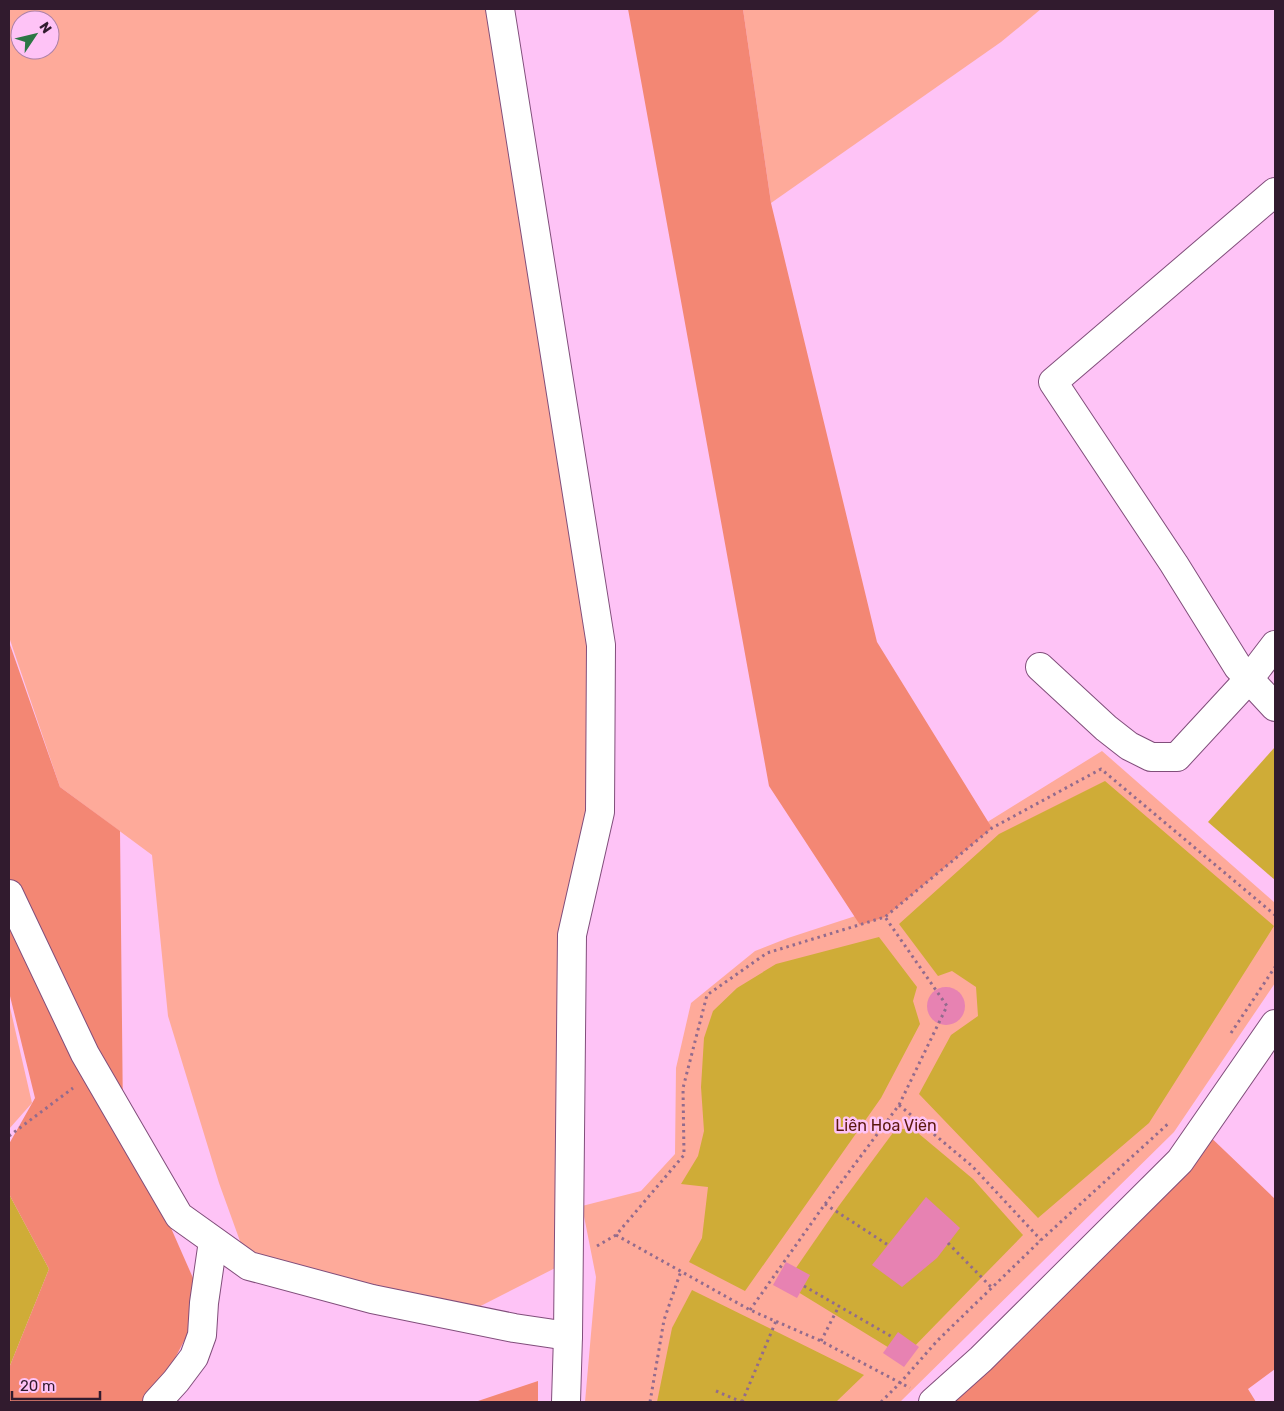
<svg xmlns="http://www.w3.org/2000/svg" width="1284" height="1411" font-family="Rubik,sans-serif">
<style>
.green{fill:#feaa9a;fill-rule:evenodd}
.forest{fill:#f38774}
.water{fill:#cfac37}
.building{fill:#e782b2}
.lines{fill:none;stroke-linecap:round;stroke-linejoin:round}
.minor-casing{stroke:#814e7b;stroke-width:30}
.path{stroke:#926b8d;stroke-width:3;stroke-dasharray:2.5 4;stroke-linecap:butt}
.minor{stroke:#fff;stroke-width:28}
.labels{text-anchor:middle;stroke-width:5;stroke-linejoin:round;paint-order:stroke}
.park-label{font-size:16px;fill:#5a170d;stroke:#fec3f6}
</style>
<rect width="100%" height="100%" fill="#fec3f6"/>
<g class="green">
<path d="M 9,9 L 498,9 L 601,645 L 600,812 L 572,935 L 569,1261 L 459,1317 L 249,1266 L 219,1183 L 168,1016 L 152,855 L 60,787 L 9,637 ZM 20,20 L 50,20 L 50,50 L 20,50 Z"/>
<polygon points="743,9 1041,9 1001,42 771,203"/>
<polygon points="1102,751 1275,903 1275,983 1174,1132 900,1402 585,1402 596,1277 582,1206 641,1191 675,1154 676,1068 691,1003 755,951 788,938 883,907 989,821"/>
<polygon points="9,1003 32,1103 9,1129"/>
</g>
<g class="forest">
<polygon points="628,9 743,9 771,203 877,642 992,828 885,917 860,925 769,786"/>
<polygon points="9,642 60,787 120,831 123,1119 204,1303 152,1402 9,1402 9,1368 49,1269 9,1194 9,1144 35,1098 9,992"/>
<polygon points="1202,1129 1275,1199 1275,1369 1248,1389 1256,1402 933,1402"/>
<polygon points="538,1381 538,1402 475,1402"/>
</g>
<g class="water">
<polygon points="1275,747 1275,880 1208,822"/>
<polygon points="1105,781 1274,926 1149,1123 1038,1218 919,1094 951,1035 978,1016 976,987 952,971 938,976 899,924 999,834"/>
<polygon points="879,937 917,987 913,1001 920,1024 881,1098 745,1291 689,1262 702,1238 708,1187 681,1184 698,1156 704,1131 701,1087 704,1038 713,1011 737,988 776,964"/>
<polygon points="912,1128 973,1179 1023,1235 904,1357 785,1284 838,1207 895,1130"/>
<polygon points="9,1194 49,1269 9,1368"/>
<polygon points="692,1290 864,1375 836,1402 657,1402 672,1328"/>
</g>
<g class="building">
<circle cx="946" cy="1006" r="19"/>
<polygon points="926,1197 960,1228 937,1258 902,1287 872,1265"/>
<polygon points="786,1262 810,1275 797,1298 773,1285"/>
<polygon points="898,1332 919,1347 904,1367 883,1353"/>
</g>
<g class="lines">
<defs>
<g id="minor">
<polyline points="500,9 601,645 600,812 572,935 568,1336 566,1402"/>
<polyline points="1275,192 1053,382 1174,564 1238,667 1275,707"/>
<polyline points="1040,667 1106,728 1129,746 1151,757 1177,757 1249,679 1275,645"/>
<polyline points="9,894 85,1054 179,1216 249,1266 372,1299 514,1328 568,1336"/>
<polyline points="157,1402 176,1381 194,1357 202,1335 204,1303 213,1241"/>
<polyline points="933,1402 981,1359 1180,1161 1275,1024"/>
</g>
</defs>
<use href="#minor" class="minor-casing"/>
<g class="path">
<polyline points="1231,1033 1275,967"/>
<polyline points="899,1105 972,1166 1041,1240"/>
<polyline points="9,1136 73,1088"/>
<polyline points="825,1204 888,1245"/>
<polyline points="616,1235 750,1310 821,1341 910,1388"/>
<polyline points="948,1243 992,1288"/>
<polyline points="597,1246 616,1235 684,1155 683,1088 707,995 767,953 885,917 992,828 1101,769 1275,915"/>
<polyline points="804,1286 894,1338"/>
<polyline points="750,1310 825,1204 899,1105 947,1006 885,917"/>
<polyline points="821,1341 839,1306"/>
<polyline points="716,1391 742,1402"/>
<polyline points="650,1402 664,1320 681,1271"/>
<polyline points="742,1402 776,1321"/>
<polyline points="881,1402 900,1383 937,1341 1041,1240 1170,1122"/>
</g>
<use href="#minor" class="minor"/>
</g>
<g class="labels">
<g class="park-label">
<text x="886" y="1131">Liên Hoa Viên</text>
</g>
</g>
<rect width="1284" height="1411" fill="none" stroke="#311b2e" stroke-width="20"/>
<g transform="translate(35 35) rotate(55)"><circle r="24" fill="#fec3f6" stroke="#ac80a6"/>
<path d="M0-4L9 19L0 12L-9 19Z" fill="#2b7644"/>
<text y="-8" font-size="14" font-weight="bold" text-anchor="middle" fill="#311b2e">N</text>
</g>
<path d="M12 1391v8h88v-8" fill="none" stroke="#311b2e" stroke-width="2.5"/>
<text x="20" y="1391" font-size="15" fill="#311b2e" stroke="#fec3f6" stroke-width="4" paint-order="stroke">20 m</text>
</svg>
